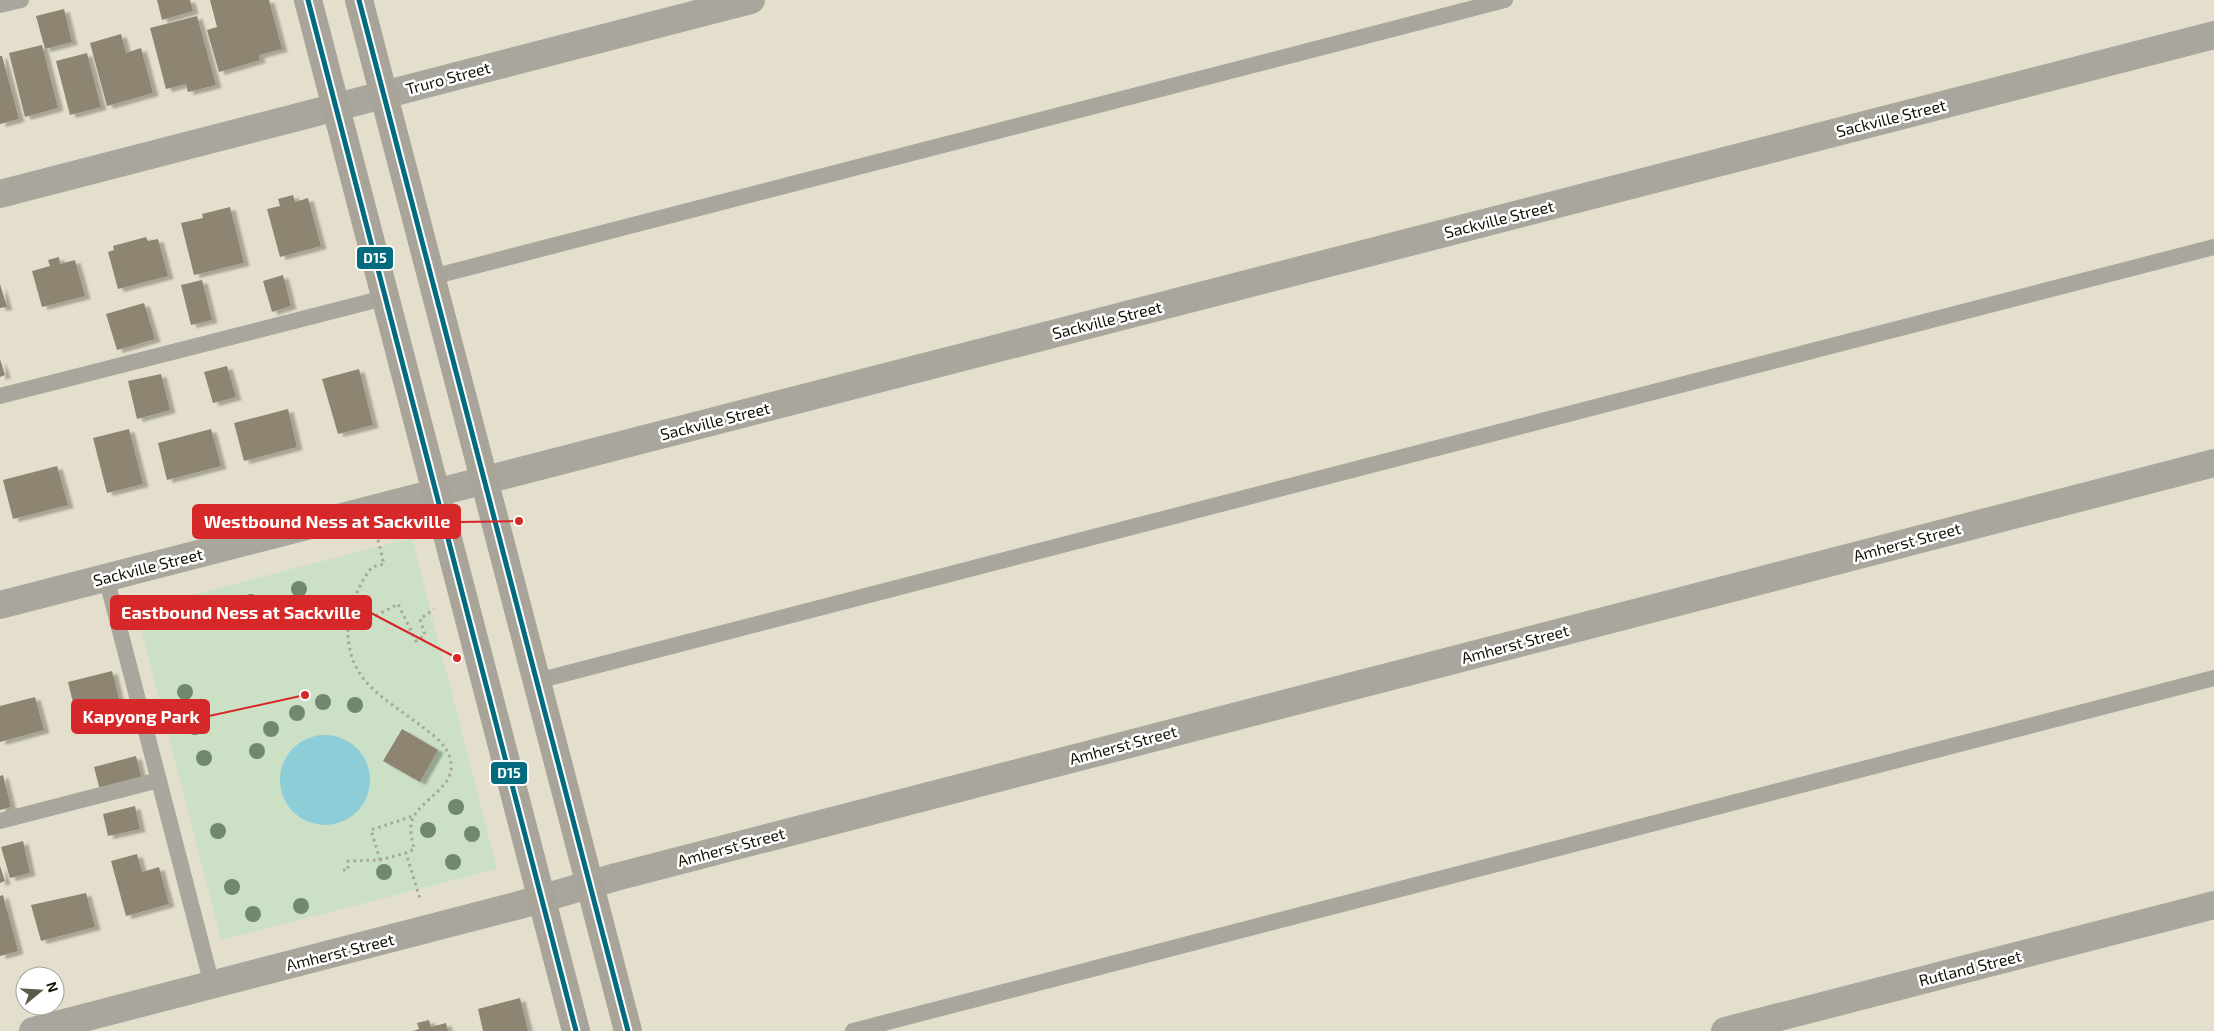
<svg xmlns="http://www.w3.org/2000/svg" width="2214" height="1031" font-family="'Exo 2',sans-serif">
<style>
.green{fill:#cce0c6}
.water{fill:#8ccdd8}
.building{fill:#8d8572;filter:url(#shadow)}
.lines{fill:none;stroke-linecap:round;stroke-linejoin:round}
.path{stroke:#a8a69c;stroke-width:3;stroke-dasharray:2.5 4;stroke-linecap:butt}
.service{stroke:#a8a69d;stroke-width:16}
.minor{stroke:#a8a69d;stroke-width:28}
.secondary{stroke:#a8a499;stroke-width:28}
.bus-1-casing{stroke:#fff;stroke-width:9}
.bus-1{stroke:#026c7e;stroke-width:5}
.tree{fill:#6f886e}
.labels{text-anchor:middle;stroke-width:5;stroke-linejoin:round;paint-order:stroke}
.street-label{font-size:16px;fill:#141105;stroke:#fff}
.leader{fill:none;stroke:#d62828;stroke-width:2}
.callout-dot{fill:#d62828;stroke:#fff;stroke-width:2}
.callout{fill:#d62828;stroke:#d62828;stroke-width:2}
.callout-label{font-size:18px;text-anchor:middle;font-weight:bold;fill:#fff}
.line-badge{stroke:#fff;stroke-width:2}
.badge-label{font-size:14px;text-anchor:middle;font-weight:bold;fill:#fff}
</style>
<defs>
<filter id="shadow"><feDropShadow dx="5.5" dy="3" stdDeviation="1" flood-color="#0004"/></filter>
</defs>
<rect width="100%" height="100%" fill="#e4dfcc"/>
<polygon class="green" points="412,538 497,869 221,940 136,609"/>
<circle class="water" cx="325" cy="780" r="45"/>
<g class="building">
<polygon points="157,0 190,0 193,11 162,20"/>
<polygon points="210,0 269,0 282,49 259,55 260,60 219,72 207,30 217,27"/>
<polygon points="64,9 72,42 45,49 36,16"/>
<polygon points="197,16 216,85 188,92 186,84 166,89 150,28"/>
<polygon points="121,34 126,53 141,48 153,93 107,106 90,43"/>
<polygon points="42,45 58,108 25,117 9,53"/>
<polygon points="87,53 101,107 70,115 56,61"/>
<polygon points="0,56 2,56 19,119 0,124"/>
<polygon points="293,195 295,202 308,198 321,246 280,257 267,209 280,206 278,199"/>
<polygon points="230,207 244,263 194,275 181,223 203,218 202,214"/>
<polygon points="146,237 148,241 158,239 168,276 118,289 108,252 114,250 113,246"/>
<polygon points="59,257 60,264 75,260 85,296 42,307 32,271 50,266 48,260"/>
<polygon points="283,275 291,306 272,312 263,281"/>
<polygon points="202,280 212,320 191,325 181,285"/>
<polygon points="0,284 7,307 0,308"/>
<polygon points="144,303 155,339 117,350 106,314"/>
<polygon points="0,359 5,375 0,377"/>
<polygon points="227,366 236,397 213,403 204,372"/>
<polygon points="359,369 373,425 338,434 322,379"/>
<polygon points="161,374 170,410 137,419 128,381"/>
<polygon points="288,409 297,447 244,461 234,423"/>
<polygon points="129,429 143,484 107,493 93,438"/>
<polygon points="211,429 221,466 167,480 158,443"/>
<polygon points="57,466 68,505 13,519 3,480"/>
<polygon points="112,671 121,707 77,719 68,682"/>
<polygon points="35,697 44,730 0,742 0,706"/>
<polygon points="402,729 438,750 420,782 383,761"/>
<polygon points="136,756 142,780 100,790 94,767"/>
<polygon points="3,775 11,807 0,810 0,776"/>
<polygon points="135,806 140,829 108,836 103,814"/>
<polygon points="23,841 30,873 10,878 1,847"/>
<polygon points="137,854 142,872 159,867 169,904 126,916 111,861"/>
<polygon points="0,866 5,881 0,883"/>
<polygon points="86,893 95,927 41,941 31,905"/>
<polygon points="3,895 18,951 0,956 0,896"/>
<polygon points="520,998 528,1031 483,1031 478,1009"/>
<polygon points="429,1020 431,1027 446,1023 448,1031 413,1031 419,1029 417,1023"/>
</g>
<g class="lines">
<g class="path">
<path d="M 378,540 L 384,564 L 372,567 C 346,601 336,651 369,685 C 383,700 403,712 420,725 C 431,734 446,743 450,758 C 458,785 425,797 414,816 C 408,826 412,839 414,849 L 406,853"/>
<polyline points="347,631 398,604 416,641 425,635 420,619 434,609"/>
<polyline points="380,860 371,830 413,816"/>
<polyline points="343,870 348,870 348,861 380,860 406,853 420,899"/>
</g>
<g class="service">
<polyline points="0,5 21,0"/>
<polyline points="432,277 1505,0"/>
<polyline points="0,396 384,298"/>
<polyline points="106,577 212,985"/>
<polyline points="537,681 2214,247"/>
<polyline points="0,821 159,780"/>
<polyline points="853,1031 2214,678"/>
</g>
<g class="minor">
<polyline points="0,194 751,0"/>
<polyline points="0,605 2214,35"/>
<polyline points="33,1031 516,906 616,877 2214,463"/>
<polyline points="1725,1031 2214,905"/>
</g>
<g class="secondary">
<polyline points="308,0 576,1031"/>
<polyline points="359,0 628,1031"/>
</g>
<defs>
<g id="bus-1">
<polyline points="308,0 576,1031"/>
<polyline points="359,0 628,1031"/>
</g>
</defs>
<use href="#bus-1" class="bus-1-casing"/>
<use href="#bus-1" class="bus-1"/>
</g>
<g class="tree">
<circle cx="299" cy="589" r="8"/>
<circle cx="251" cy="602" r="8"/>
<circle cx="185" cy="692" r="8"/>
<circle cx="323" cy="702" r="8"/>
<circle cx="355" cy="705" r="8"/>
<circle cx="297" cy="713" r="8"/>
<circle cx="195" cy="727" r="8"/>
<circle cx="271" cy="729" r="8"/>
<circle cx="257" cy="751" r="8"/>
<circle cx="204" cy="758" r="8"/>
<circle cx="456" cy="807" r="8"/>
<circle cx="428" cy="830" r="8"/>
<circle cx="218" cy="831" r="8"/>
<circle cx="472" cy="834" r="8"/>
<circle cx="453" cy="862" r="8"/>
<circle cx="384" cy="872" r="8"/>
<circle cx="232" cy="887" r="8"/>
<circle cx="301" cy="906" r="8"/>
<circle cx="253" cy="914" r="8"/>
</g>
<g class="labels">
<g class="street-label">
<text transform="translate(448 78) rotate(-15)" y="6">Truro Street</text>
<text transform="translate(1891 118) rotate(-14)" y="6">Sackville Street</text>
<text transform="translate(1499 219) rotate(-14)" y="6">Sackville Street</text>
<text transform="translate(1107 320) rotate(-14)" y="6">Sackville Street</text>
<text transform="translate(715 421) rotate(-14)" y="6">Sackville Street</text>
<text transform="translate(1907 542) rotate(-15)" y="6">Amherst Street</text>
<text transform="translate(148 567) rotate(-14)" y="6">Sackville Street</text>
<text transform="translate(1515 644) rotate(-15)" y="6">Amherst Street</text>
<text transform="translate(1123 745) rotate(-15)" y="6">Amherst Street</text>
<text transform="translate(731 847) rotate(-15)" y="6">Amherst Street</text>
<text transform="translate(340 952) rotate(-14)" y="6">Amherst Street</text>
<text transform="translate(1970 968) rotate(-14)" y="6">Rutland Street</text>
</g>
</g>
<path class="leader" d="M519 521L460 522M457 658L371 613M305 695L209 716"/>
<g class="callout-dot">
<circle cx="519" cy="521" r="5"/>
<circle cx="457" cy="658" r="5"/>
<circle cx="305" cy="695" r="5"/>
</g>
<g class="callout">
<rect x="193" y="505" width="267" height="33" rx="5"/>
<rect x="111" y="596" width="260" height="33" rx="5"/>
<rect x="72" y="700" width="137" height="33" rx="5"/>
</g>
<g class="callout-label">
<text x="327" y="528">Westbound Ness at Sackville</text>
<text x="241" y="619">Eastbound Ness at Sackville</text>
<text x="141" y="723">Kapyong Park</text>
</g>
<g class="line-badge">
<rect x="356" y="246" width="38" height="24" rx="5" fill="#026c7e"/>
<rect x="490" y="761" width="38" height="24" rx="5" fill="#026c7e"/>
</g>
<g class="badge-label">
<text x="375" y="263">D15</text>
<text x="509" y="778">D15</text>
</g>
<g transform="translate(40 991) rotate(72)"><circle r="24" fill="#ffffff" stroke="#a1a09b"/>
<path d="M0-4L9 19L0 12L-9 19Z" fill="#5d594b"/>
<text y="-8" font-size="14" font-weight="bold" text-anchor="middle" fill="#141105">N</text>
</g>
</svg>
